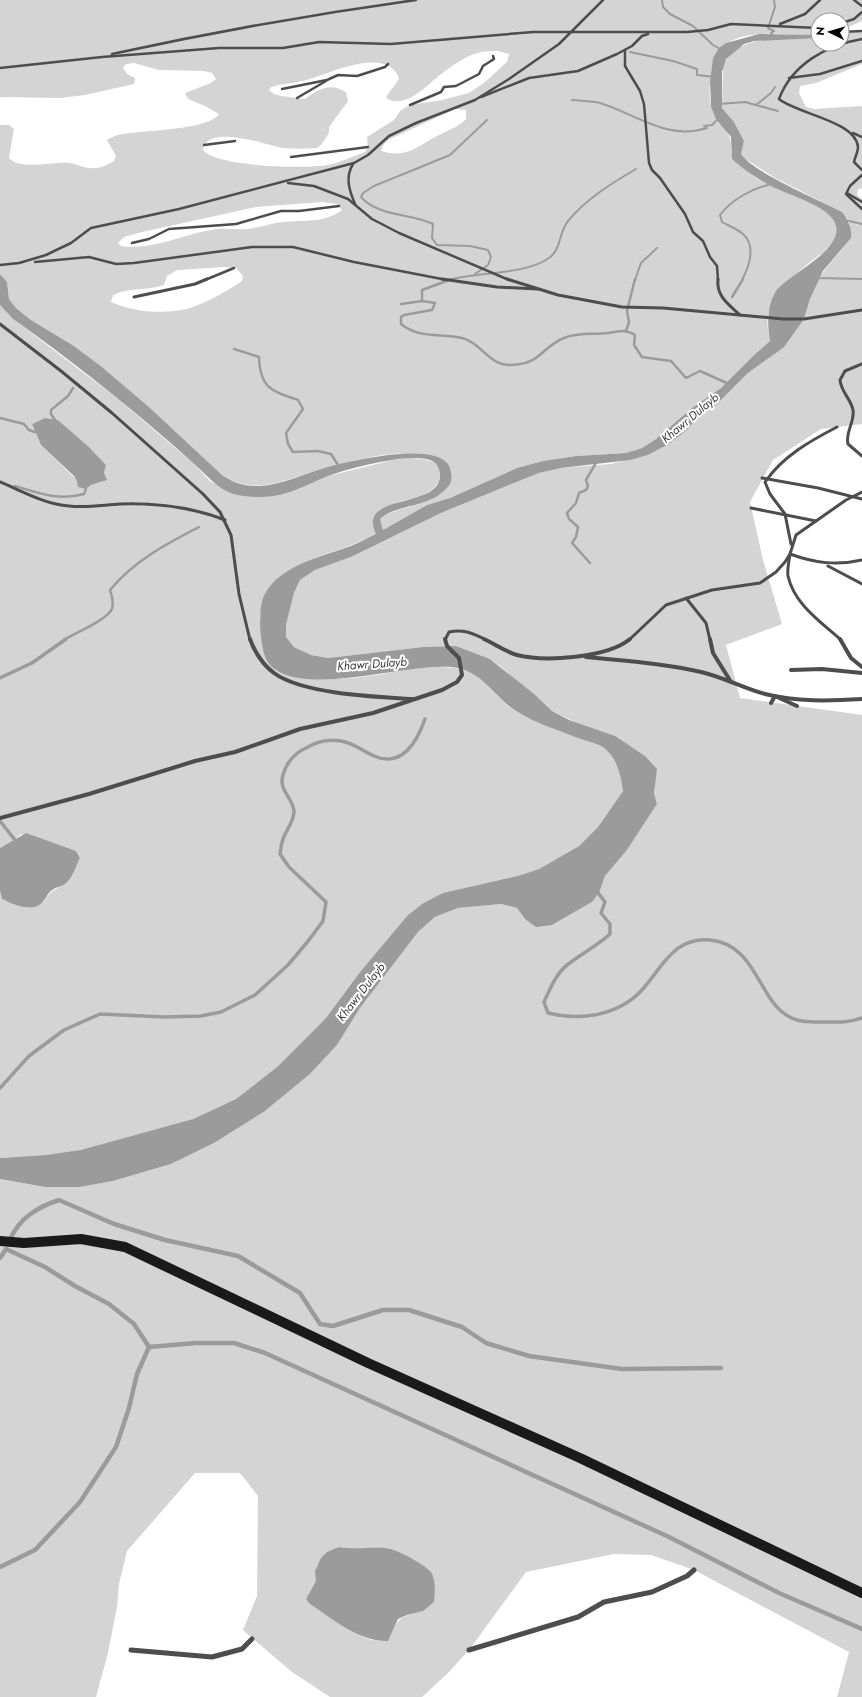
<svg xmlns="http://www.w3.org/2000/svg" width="862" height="1697" font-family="Jost,sans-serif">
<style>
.green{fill:#d4d4d4;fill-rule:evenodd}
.water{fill:#9b9b9b}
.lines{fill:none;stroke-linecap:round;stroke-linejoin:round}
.stream-far3{stroke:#9b9b9b;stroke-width:2}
.stream-far2{stroke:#9b9b9b;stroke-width:2.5}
.stream-far1{stroke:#9b9b9b;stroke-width:3.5}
.stream{stroke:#9b9b9b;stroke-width:4.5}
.street-far3{stroke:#4d4d4d;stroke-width:2.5}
.street-far2{stroke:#4d4d4d;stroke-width:3}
.street-far1{stroke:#4d4d4d;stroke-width:4}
.street{stroke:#4d4d4d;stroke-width:5}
.secondary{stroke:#1a1a1a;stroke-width:10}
.labels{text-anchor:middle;stroke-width:4;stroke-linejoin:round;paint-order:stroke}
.water-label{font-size:12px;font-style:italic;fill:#3c3c3c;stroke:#fff}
</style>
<rect width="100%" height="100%" fill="#fff"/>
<g class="green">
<path d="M 0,0 L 862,0 L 862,21 L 842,30 L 842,20 L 818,20 L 818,35 C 788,37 731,23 714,58 C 712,62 712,69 711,73 C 710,84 708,98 712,109 C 719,127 734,131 731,152 C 739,160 747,171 756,178 C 772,188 833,207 836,225 C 840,247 813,257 801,270 C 794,277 772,304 769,311 C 766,320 768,332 770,341 L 754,355 L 721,388 L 692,408 L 656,439 L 642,448 L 626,453 L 576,456 L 543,461 L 517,468 L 450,498 L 427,505 L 383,530 L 380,519 C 394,508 416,507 432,499 L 447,463 C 429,458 413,452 393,454 C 370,456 344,463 321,469 C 286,479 257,497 222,475 L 149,407 L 102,367 L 74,346 L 31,320 L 16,308 L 9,299 L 7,282 L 0,274 L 0,125 L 9,125 L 14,129 L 9,158 C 21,171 53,161 69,163 C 78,164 85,169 94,168 C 102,168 107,165 114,161 L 116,156 L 107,140 C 110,138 114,136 118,135 C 138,130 208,131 219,114 L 205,106 L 188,99 L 185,93 L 211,83 L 216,79 L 212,73 L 204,71 L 159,70 L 134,63 L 126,64 L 123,68 L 127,74 L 135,78 L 134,84 L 85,95 L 60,98 L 0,97 ZM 498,51 L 509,54 L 507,62 L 484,83 L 469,93 L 442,100 L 410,105 L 401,110 L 394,120 L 367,137 L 368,147 L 365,152 C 353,156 340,163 327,165 C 305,169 217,167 203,150 C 206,123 267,145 282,148 C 294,149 305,149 317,148 L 321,145 L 329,133 L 329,127 L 348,101 L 346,92 C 330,82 318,89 305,99 L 281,96 L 274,94 L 269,90 L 271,87 C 284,83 299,83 313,78 C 335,71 387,47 399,78 C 396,86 389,90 386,98 C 407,111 429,82 444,72 C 454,64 470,54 482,52 C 487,51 493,51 498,51 ZM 455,109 L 466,110 L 466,119 C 458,127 449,130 439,135 C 417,146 407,159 381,151 L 383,145 L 388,140 ZM 322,202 L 337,204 L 342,210 C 325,223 304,220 283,222 C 271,223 259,228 247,229 C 237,230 227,228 217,229 C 185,233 153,251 121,246 L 118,243 L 124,237 L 142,232 L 256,207 ZM 224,267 L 236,268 L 243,276 L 242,281 C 227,291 210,301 193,307 C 168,315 135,313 111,302 L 113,295 C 129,287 146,291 164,285 L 167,276 L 177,270 Z"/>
<path d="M 862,30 L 862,64 L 816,83 L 800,86 L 799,93 L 806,107 L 814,109 L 862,106 L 862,188 L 858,189 L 857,195 L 862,199 L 862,424 L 821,429 L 773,460 L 750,502 L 763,560 L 782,624 L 726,645 L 740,698 L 862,715 L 862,1697 L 837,1697 L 849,1652 L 694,1570 L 651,1555 L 614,1554 L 526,1572 L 469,1650 L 447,1674 L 422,1697 L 330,1697 L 292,1672 L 243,1630 L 257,1596 L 258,1496 L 240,1473 L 195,1473 L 127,1551 L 119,1584 L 117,1607 L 108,1653 L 96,1697 L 0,1697 L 0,1179 L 45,1187 L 80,1187 L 113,1181 L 171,1164 L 214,1143 L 265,1111 L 310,1074 L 337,1045 L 360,1008 L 418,932 L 435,917 L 458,908 L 501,904 L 517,908 L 525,919 L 552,925 L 592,902 L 599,893 L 605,876 L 627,850 L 657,804 L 654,793 L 655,784 L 645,756 L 552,711 L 500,666 L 490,659 L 456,646 L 423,647 L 328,658 L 311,655 L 294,647 L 286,637 L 286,625 L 294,593 L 300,580 L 315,570 L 351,557 L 441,513 L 509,485 L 539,473 L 561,468 L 610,464 L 648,455 L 669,444 L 687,430 L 698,417 L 715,406 L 748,373 L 769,358 L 804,319 L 810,299 L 817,283 L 824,271 L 851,238 L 849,220 L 830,206 L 775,178 L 744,158 L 741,154 L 744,141 L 734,122 L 722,108 L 723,65 C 739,32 787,39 818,38 L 818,44 L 842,44 L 842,35 ZM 339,1547 L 350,1549 L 387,1548 L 423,1611 C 398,1617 398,1618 388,1641 C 354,1643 330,1615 309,1593 Z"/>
<path d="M 0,305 L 13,319 L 118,399 L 194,464 L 210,481 L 236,495 L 260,497 L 274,496 L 332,475 L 393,460 L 411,458 L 423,459 L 434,462 L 439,467 L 440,475 L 439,482 L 433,489 L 423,496 L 399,502 L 379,510 L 376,534 L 347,547 L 320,556 L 279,578 L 266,592 L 261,606 L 280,671 C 310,681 338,680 369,676 C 398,672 425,664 454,668 C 483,671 494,699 517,712 C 535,722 554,729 573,736 C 582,739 597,742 604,748 C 617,759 621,775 623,791 L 598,827 L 579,846 L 539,869 L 407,916 L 360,972 L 326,1018 L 277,1067 L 236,1099 L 193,1119 L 81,1151 L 46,1155 L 0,1158 L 0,891 L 2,899 L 28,908 L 44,902 C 51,887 60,890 69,880 C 74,875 77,864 80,858 L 76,851 L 21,834 L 11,843 L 0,848 ZM 45,418 L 58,420 L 89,447 L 106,465 L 102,482 L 91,485 L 86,489 L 41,445 L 32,424 Z"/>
</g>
<g class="water">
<path d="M 759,34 L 818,35 L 818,38 L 754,41 L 744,44 L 726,59 L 722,72 L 722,108 L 734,122 L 744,141 L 741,154 C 754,173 819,200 842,212 C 848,220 852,227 851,238 L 823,271 L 810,299 L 804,319 L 784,347 L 748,373 L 715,406 L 698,417 L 687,430 L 669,444 L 648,455 L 630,460 L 561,468 L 539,473 L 509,485 L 441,513 L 351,557 L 315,570 L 300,580 L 294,593 L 286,625 L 286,637 L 294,647 L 311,655 L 328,658 L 423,647 L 456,646 L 490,659 L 534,694 L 552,711 L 569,720 L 615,736 L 645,756 L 657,769 L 654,793 L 657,804 L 627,850 L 605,876 L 599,893 L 592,902 L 552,925 L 536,927 L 525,919 L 517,908 L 501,904 L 458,908 L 435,917 L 418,932 L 360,1008 L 337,1045 L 310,1074 L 265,1111 L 214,1143 L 171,1164 L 113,1181 L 80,1187 L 45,1187 L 0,1179 L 0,1158 L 46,1155 L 81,1150 L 193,1119 L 236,1099 L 277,1067 L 326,1018 L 360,972 L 407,916 L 422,904 L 443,893 L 518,876 L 539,869 L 579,846 L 598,827 L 623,791 C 621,776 617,758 604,748 C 598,743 586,741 578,738 C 557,730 535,723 516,711 C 495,698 484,674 458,668 C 414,659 295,703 267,661 C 262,652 260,631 260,622 C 261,617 260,611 261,606 C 267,570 316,558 345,548 C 356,545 366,538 376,534 C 356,492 439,510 440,476 C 440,471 438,465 434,462 C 417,450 350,468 331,475 C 312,482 293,493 274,496 C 262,498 249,497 237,495 C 219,491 207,475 193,463 C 169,441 143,419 117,398 C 84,371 48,344 13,319 L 0,305 L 0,274 L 7,282 L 9,299 L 16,308 L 31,320 L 74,346 L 102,367 L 149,407 L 222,475 C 234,483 244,486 259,486 C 281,485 301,475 321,469 C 345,462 430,441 448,464 C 451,469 453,479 450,484 C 431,510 399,502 380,519 L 383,530 L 427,505 L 450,498 L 517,468 L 543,461 L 576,456 L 626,453 L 642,448 L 656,439 L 692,408 L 721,388 L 754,355 L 770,341 C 767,326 767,305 776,291 C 789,274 846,249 835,223 C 829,207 790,195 775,188 C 759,180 745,171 732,159 L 731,137 L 716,119 L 711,107 L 710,81 L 713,58 L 719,48 L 726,43 Z"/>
<polygon points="45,418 58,420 89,447 106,465 104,473 107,480 91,485 86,489 78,487 77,481 74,476 41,445 32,424"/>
<path d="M 26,833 L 76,851 L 80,858 C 76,866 73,878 65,884 C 61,887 55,887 51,891 C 47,894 46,899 42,903 C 31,913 13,904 2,899 L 0,891 L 0,848 Z"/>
<path d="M 339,1547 C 355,1550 369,1547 385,1548 C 395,1548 424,1564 431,1572 C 436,1580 435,1594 434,1602 L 423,1611 L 407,1615 L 398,1619 L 388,1641 C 359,1642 333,1619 310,1604 L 306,1599 L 316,1581 L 315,1571 L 321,1558 L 327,1552 Z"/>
</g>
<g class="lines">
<g class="stream-far3">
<polyline points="662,0 663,7 670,14 693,26 713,45 722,50"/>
<polyline points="774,0 775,7 768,28 774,31 771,33 774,37"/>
<polyline points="630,52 673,61 697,69 697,75 715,77"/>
<path d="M 572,100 C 581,101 591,101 600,103 C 636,114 667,141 707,128 L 704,126 L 712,125 L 720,117"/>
<polyline points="719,104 745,102 778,111"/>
<polyline points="756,105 771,93 775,87"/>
<polyline points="845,220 862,224"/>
<path d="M 475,274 L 488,265 L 491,257 L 488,250 L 470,246 L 437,245 L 432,238 L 433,224 C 410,213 379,217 361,197 L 363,193 L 374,186 L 450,155 L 487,120"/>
<polyline points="815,278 862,279"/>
<path d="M 448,280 C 477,272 525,275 549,258 C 561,250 559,232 568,221 C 586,199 612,183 636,169"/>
<polyline points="635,280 641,263 657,248"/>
<path d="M 742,280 C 749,267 756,247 744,235 C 738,229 729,226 722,222 L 720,215 C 732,199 753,188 772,184"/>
</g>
<g class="stream-far2">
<polyline points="732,297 743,279"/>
<polyline points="422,301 422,290 452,279"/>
<path d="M 401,304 L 422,301 L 435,303 L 432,310 L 404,315 L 401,317 L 401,324 C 419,339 441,333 462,338 C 482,343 489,366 511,365 C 542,364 541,347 564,338 C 578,332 594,335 609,333 C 619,331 626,329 635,335 L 634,345 L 642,357 L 671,361 L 686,378 L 700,371 L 729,384"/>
<polyline points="626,331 629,322 627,311 635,279"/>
<path d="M 234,349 L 259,357 C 260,388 271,391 298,400 L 303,409 L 286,433 L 288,444 L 293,452 L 318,451 L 331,454 L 340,468"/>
<polyline points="0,418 24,424 29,430 35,432"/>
<polyline points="55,420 51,414 51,410 68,396 73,388"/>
<path d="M 15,486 C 38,493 60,501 84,494 L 86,489"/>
<polyline points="590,563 572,543 576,537 578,527 569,519 567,513 576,503 579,493 586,490 588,486 586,480 597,461"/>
<path d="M 64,640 C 75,633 107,620 112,609 C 114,603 112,596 110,590 C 134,561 166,544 199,527"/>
</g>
<g class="stream-far1">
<polyline points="0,678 32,663 66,639"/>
<polyline points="0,821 15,840"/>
<path d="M 596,890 L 605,902 L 601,913 L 610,924 L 610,934 C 597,946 581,954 567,965 C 556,974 550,989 544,1002 L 548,1013 C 580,1021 617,1016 641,991 C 663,967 673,937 710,940 C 756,944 758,999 788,1016 C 797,1022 809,1022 820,1022 C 835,1022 848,1023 862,1018"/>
<path d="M 0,1088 L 29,1056 L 64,1030 L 100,1014 L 165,1017 L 201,1016 L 221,1012 L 255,995 L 288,965 L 309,940 L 323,921 L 326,902 L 289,867 L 280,854 C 281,849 281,844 283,839 C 286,830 294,822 294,811 C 293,798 278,790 283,775 C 286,763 295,753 306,748 C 316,742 329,739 341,741 C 354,743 362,751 374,756 C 402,768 417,742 425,719"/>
</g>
<g class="stream">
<path d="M 10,1239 C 21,1217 36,1208 59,1200 L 114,1224 L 165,1240 L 238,1256 L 300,1293 L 320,1324 L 333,1326 L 383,1310 L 409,1310 L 462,1327 L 486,1343 L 529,1356 L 622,1369 L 721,1368"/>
<polyline points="0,1258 6,1249 45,1267 75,1286 109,1304 134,1324 149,1347 196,1343 234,1343 265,1353 669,1537 779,1593 862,1629"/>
<polyline points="0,1567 35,1550 80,1502 116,1447 129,1408 137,1374 149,1347"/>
</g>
<g class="street-far3">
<polyline points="854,0 862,6"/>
<polyline points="842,23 854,19 862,12"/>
<polyline points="780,24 805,14 820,0"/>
<polyline points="842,32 862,31"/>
<path d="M 862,39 C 827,45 792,64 779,99 C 797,114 856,121 858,147 C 858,152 855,157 854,162 L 862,170"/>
<polyline points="625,50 625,66 640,91 644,104 649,163 652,170 660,178 685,214 693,232 703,241 710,257 717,266 718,280"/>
<path d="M 112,54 C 213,32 314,14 416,0"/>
<polyline points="0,68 102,57 219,48 283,48 319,42 391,44 533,32 687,32 708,30 731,24 818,28"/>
<polyline points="789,78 820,74 862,61"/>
<polyline points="282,89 327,80 338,75 357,76 385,67 388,64"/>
<polyline points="481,97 529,78 578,71 617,54 632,46 642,36 648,34"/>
<polyline points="297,98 326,81"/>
<polyline points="410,105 441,92 444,87 456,86 479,74 483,66 494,59 493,56"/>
<polyline points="853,133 862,137"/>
<polyline points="204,145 235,141"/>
<polyline points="291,157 368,147"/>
<path d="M 353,164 C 345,177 349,190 355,204"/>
<polyline points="862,175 850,186 846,194 862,209"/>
<polyline points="288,183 314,186 348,199 372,219 399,233 509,280"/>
<polyline points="847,193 862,202"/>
<polyline points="132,243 149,239 169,229 236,224 281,211 299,211 339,206"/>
<polyline points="35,262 89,257 116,264 134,263 252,247 293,247 354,262 447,280"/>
<polyline points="0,265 19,263 46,255 71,243 91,228 179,209 354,163 368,155 389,136 416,123 475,100 509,79 559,44 603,0"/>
<polyline points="205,280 234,268"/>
</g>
<g class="street-far2">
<polyline points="442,279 497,287 538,289"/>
<polyline points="507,279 558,295 622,307 663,308 783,319 804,319 862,310"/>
<path d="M 718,279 C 716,296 728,304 740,315"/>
<polyline points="134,297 195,284 207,279"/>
<polyline points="0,324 61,371 112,413 203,494 220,512 231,535 239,594 250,640"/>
<path d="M 862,364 L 845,371 L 840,380 C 841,392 851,399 853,410 C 855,422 845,432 848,444 L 862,456"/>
<polyline points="762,478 818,488 862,499"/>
<path d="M 0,482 C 22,491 44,504 69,506 C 86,508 103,505 120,504 C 156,503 192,507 225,520"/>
<polyline points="751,508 816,521"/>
<path d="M 791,544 L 785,514 L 770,494 L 765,482 C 783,456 810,441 837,427"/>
<polyline points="828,566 862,584"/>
<polyline points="686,598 706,623 710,640"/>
<path d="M 445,640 L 449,632 C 463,629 473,633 486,640"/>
<polyline points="629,640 666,605 712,590 760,583 776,572 785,562 790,554 796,535 846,500 862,492"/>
<path d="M 841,640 C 821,622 794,604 788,576 C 787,569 789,561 790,554 C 815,563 836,566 862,560"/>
</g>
<g class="street-far1">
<path d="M 250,639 C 254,651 263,665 274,673 C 302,694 377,697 412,699"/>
<path d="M 484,639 C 495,644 506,652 517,655 C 545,662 607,658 630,639"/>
<polyline points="710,639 713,653 731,682"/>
<polyline points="840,639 851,658 862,667"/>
<path d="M 586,657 C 624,661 663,663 701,672 C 723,677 743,688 765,694 C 796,702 830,701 862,699"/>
<polyline points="791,670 822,669 862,673"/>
<polyline points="771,703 775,696 797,706"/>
<polyline points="0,818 89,794 195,761 235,752 300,729 373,713 442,690 457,682 462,675 459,658 447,646 445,639"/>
</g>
<g class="street">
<polyline points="131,1650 212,1657 242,1649 252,1639"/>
<polyline points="469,1650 578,1617 604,1602 652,1592 687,1576 694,1570"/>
</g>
<polyline class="secondary" points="0,1241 24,1243 81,1239 125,1247 368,1363 580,1458 862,1593"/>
</g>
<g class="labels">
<g class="water-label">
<text transform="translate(690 418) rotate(-40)" y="4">Khawr Dulayb</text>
<text transform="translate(372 664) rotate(-4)" y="4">Khawr Dulayb</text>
<text transform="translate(361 992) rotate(-52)" y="4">Khawr Dulayb</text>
</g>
</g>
<g transform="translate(830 32) rotate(275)"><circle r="19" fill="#ffffff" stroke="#999999"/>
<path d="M0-3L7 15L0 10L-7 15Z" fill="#000000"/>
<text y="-6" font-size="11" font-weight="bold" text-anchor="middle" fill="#000000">N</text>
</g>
</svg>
